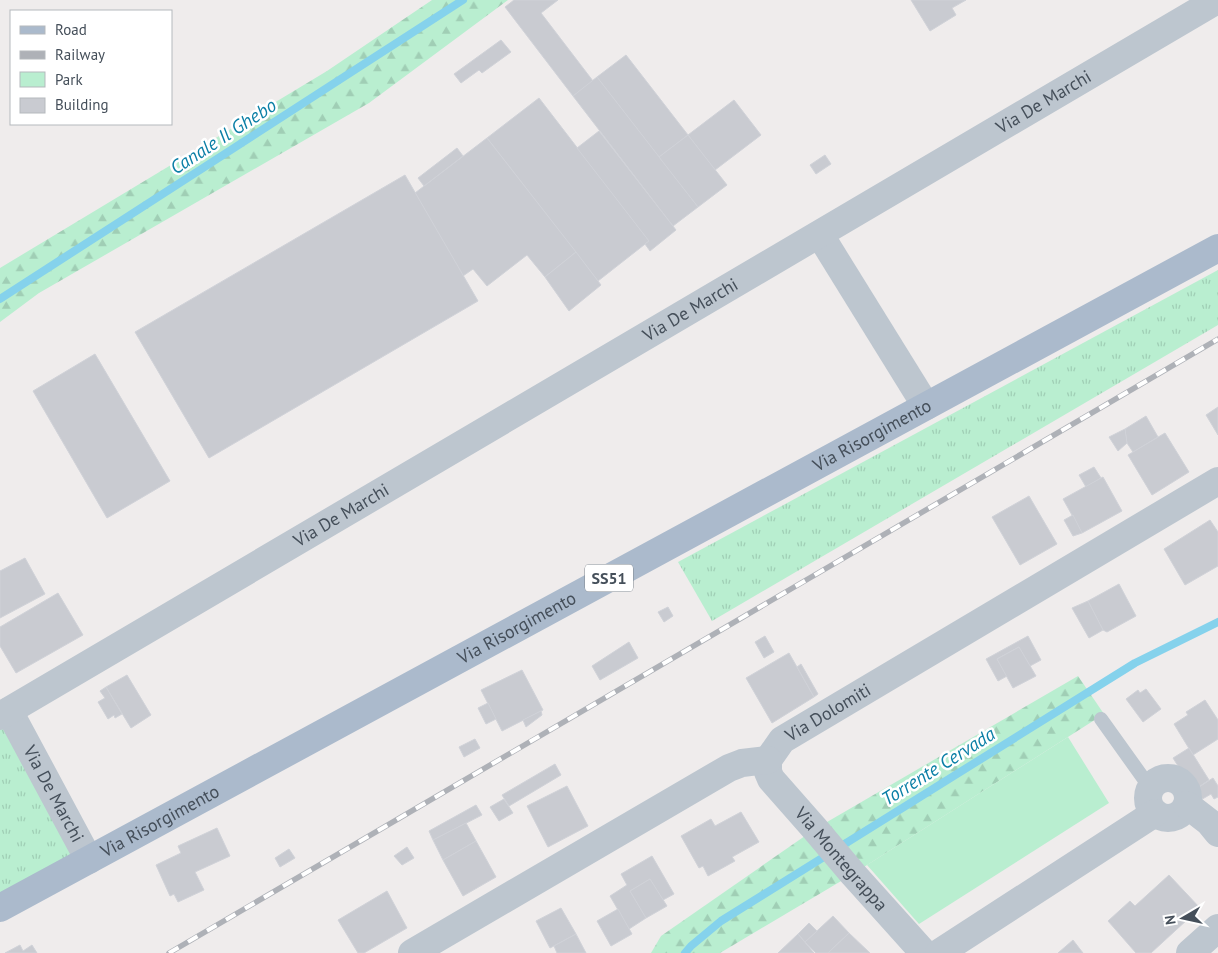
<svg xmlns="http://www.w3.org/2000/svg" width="1218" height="953" font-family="'PT Sans',sans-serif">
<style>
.grass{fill:url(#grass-tufts)}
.forest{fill:url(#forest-firs)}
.green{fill:#b9eed0}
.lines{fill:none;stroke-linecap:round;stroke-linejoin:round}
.stream{stroke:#85d2ec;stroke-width:8}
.building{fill:#c9cbd1;stroke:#d0d2d8}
.service{stroke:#bdc6cf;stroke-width:14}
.minor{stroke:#bdc6cf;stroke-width:28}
.primary{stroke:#abbacc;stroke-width:28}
.rail-casing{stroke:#aeb1b7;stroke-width:5.5}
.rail{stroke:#fff;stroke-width:4;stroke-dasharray:11;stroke-linecap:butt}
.labels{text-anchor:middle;stroke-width:5;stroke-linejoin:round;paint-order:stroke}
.shield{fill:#fff;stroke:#7d848c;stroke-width:1}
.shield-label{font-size:16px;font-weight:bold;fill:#454f5a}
.street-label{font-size:18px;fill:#454f5a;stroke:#fff}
.water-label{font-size:19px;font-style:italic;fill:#0b7fa6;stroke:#fff}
</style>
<defs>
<pattern id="grass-tufts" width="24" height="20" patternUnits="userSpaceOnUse" patternTransform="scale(1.25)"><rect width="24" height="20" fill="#b9eed0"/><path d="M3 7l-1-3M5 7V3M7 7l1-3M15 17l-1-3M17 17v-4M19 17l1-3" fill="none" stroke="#a0ceb5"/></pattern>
<pattern id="forest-firs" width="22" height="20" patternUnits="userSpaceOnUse" patternTransform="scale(1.25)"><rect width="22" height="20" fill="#b9eed0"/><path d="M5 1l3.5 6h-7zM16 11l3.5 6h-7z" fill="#a0ceb5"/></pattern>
</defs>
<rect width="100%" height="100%" fill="#efecec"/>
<g class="grass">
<polygon points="1218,270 1218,325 712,621 678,562"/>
<polygon points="0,716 89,860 0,908"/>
</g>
<g class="forest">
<polygon points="432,0 508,0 369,103 39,293 0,322 0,268 327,71"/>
<polygon points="1078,676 1104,714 853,874 720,953 651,953 661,936 815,829"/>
</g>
<polygon class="green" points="1068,737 1109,803 919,924 867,865"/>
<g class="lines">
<g class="stream">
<polyline points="0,299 463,0"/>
<polyline points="685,953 691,946 721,921 1135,663 1218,622"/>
</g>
</g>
<g class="building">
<polygon points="514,0 558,0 541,13 593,81 573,96 505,7"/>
<polygon points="911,0 966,0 952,8 956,15 930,31"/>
<polygon points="501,40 511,52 482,73 479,70 461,83 454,74"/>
<polygon points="626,55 688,135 659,157 597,77"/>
<polygon points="597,77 698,207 673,226 573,96"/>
<polygon points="539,98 649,241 598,281 487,138"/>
<polygon points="734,100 761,135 715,170 688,135"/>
<polygon points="599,131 676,230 650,251 645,244 649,241 577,148"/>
<polygon points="688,135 727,185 698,207 659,157"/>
<polygon points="487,138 576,252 545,277 527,255 487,286 473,269 463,276 415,193"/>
<polygon points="457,148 463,156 424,186 418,178"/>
<polygon points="825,155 831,164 816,174 810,165"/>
<polygon points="405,175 478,301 209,458 135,332"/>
<polygon points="576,252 601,285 569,311 545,277"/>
<polygon points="95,354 170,481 107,518 33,391"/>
<polygon points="1218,407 1218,435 1206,415"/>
<polygon points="1146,416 1158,437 1133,452 1127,443 1125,429"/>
<polygon points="1125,429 1127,443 1118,451 1109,437"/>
<polygon points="1165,433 1189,472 1152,495 1128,455"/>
<polygon points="1094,467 1101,478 1086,487 1079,475"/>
<polygon points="1103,477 1122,511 1082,533 1063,499"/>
<polygon points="1029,496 1057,544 1020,565 992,517"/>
<polygon points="1073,515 1082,533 1073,536 1064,520"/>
<polygon points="1210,520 1218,532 1218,566 1185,585 1164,549"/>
<polygon points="25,558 45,594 0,618 0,571"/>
<polygon points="1119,584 1136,616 1107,632 1103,630 1088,601"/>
<polygon points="58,593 83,635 16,673 0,646 0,627"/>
<polygon points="1088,601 1103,630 1089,638 1072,608"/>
<polygon points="668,607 673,616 664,622 658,612"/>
<polygon points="765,636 774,652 764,658 755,642"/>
<polygon points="1028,636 1041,660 1030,666 1019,647 997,659 1007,676 998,681 986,659"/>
<polygon points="629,642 638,658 600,680 592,666"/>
<polygon points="1019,647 1036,676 1013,688 997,659"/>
<polygon points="789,653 814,697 772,723 746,678"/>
<polygon points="801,664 818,694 814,697 797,667"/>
<polygon points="522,670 543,710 502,731 481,690"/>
<polygon points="127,675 151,715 131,728 106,687"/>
<polygon points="106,687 122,714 115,718 114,715 108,719 98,702 105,698 100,691"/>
<polygon points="1146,689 1161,709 1143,722 1126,699 1138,690 1140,693"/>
<polygon points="1205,700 1218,720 1218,739 1193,755 1174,724 1188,715 1186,712"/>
<polygon points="488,703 496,719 486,724 478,708"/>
<polygon points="541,711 542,715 526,727 523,720"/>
<polygon points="475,739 480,748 464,757 459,747"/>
<polygon points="1189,748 1209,780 1193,791 1185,784 1188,782 1173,758"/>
<polygon points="555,764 561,775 509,806 502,795"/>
<polygon points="1213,778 1218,786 1218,797 1214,799 1211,794 1199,801 1193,791"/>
<polygon points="567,786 588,826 548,847 527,806"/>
<polygon points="504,799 513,813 499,821 490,807"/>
<polygon points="476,805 482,815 433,840 429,831"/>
<polygon points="741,812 759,842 732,857 735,861 708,876 703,866 699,868 681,836 711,819 715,826"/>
<polygon points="466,823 476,841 443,860 433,840"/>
<polygon points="217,828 230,856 195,872 204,890 178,902 174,894 170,896 156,865 181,853 178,846"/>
<polygon points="476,841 496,877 463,896 443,860"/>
<polygon points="407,847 414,858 402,865 394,856"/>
<polygon points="289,849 295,858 280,867 275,858"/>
<polygon points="652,856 674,894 663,900 650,879 630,891 646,918 629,929 610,896 627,885 621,874"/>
<polygon points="1169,875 1200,908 1151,953 1136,953 1108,921 1130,901 1135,906"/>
<polygon points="650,879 667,906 646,918 630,891"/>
<polygon points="387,891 407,928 364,953 358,953 338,920"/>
<polygon points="561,908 576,934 550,948 536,921"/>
<polygon points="618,909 632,934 611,946 597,921"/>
<polygon points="833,916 849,933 828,953 816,953 805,942"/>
<polygon points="809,923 817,931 805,942 798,934"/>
<polygon points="849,933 870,953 828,953"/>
<polygon points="576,934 586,953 557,953 554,946"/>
<polygon points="798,934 814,953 778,953"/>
<polygon points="1073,940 1083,953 1058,953"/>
<polygon points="20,945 23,951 32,945 37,953 5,953"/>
</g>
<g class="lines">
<polyline class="service" points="1101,719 1151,789"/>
<g class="minor">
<polyline points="820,235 926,406"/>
<path id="s1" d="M 9,711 L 89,860"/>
<path id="s2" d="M 0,716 L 1217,0"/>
<path id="s3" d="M 768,760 L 782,740 L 1218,481"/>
<path id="s4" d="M 768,760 L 768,772 L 771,779 L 815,829 L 853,874 L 924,953"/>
<circle cx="1168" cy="798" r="20"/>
<polyline points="1187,805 1209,822 1218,833"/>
<polyline points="412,953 729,768 742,763 768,760"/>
<polyline points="939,953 1155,813"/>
<polyline points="1190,953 1218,928"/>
</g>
<path class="primary" id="s5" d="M 0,908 L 1218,248"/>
<defs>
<polyline id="rail" points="169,953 1218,339"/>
</defs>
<use href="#rail" class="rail-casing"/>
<use href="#rail" class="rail"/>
</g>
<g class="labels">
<rect class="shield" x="585" y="564.5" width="48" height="27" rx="4"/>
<g class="shield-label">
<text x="609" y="584">SS51</text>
</g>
<g class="street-label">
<text dy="6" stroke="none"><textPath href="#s2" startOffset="1211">Via De Marchi</textPath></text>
<text dy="6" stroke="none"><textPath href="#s2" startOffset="801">Via De Marchi</textPath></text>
<text dy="6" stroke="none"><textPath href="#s5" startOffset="992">Via Risorgimento</textPath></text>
<text dy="6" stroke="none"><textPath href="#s2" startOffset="396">Via De Marchi</textPath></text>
<text dy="6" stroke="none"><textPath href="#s5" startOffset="588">Via Risorgimento</textPath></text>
<text dy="6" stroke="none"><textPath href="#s3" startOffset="78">Via Dolomiti</textPath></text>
<text dy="6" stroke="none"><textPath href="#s1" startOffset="94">Via De Marchi</textPath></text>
<text dy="6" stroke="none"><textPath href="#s5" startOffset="182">Via Risorgimento</textPath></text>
<text dy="6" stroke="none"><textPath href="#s4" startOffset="126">Via Montegrappa</textPath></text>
</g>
<g class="water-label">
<text transform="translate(223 136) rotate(-33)" y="7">Canale Il Ghebo</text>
<text transform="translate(938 766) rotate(-32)" y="7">Torrente Cervada</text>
</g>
</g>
<rect x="10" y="10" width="162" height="115" fill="#ffffff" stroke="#b5b9bd"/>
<rect x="20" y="26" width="25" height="8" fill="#abbacc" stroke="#b5b9bd"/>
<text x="55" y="35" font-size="15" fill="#454f5a">Road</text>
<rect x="20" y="51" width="25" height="8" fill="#aeb1b7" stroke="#b5b9bd"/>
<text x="55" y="60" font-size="15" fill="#454f5a">Railway</text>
<rect x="20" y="72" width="25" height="15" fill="#b9eed0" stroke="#b5b9bd"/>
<text x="55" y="85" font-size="15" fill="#454f5a">Park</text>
<rect x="20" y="98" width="25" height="15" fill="#c9cbd1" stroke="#b5b9bd"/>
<text x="55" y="110" font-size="15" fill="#454f5a">Building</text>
<g transform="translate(1183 918) rotate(261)" stroke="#ffffff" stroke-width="4" paint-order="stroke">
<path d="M0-4L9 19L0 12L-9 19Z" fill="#454f5a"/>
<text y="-8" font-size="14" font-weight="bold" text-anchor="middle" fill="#454f5a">N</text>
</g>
</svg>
